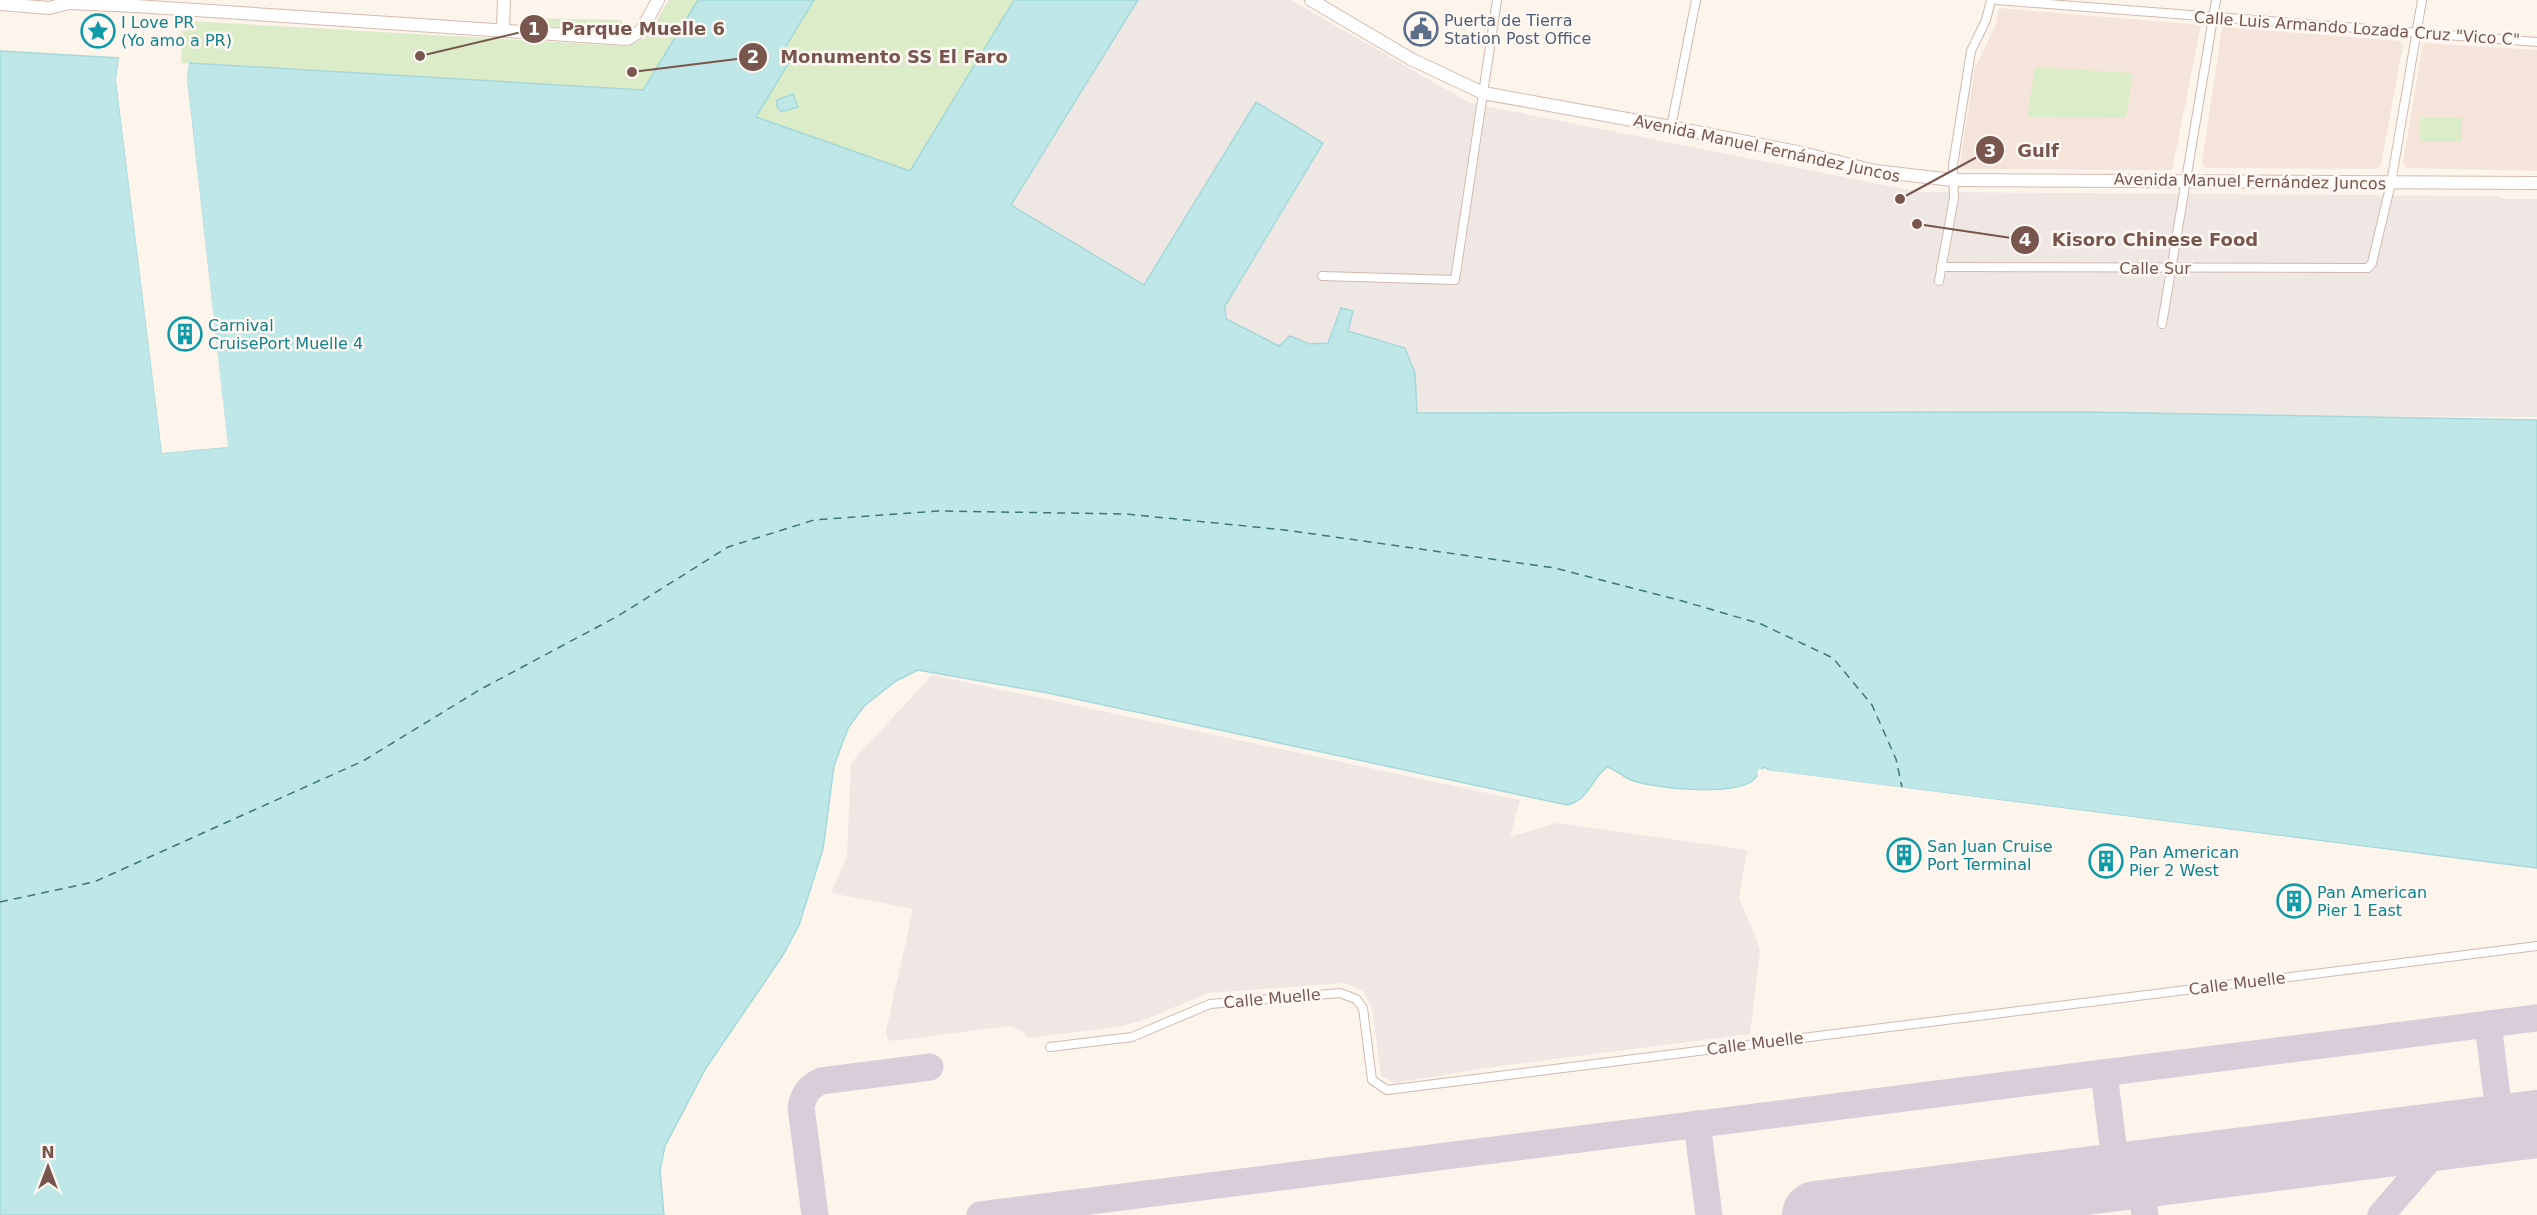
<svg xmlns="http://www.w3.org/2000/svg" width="2537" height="1215" font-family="'DejaVu Sans',sans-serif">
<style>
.residential{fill:#f5e4da}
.industrial{fill:#efe7e4}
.green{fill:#dcecc9}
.water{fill:#bfe7e7;stroke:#a5d9d9;stroke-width:1.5}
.pier{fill:#fdf4ec}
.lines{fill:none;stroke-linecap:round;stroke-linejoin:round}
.ferry{stroke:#3d7676;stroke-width:1.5;stroke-dasharray:8 6;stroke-linecap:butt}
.taxiway{stroke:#d8ceda;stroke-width:27}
.runway{stroke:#d8ceda;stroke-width:68}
.minor-casing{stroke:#d0b9b0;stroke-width:10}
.secondary-casing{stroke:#d5bbb0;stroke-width:14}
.minor{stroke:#fff;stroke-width:8}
.secondary{stroke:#fff;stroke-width:12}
.labels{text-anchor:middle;stroke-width:5;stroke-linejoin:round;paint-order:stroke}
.service-label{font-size:16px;fill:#4e5e75;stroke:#fff8f3;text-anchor:start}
.culture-label{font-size:16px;fill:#0d838f;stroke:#fff8f3;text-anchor:start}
.street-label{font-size:16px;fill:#79564d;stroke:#fff8f3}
.leader{fill:none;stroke:#79564d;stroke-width:2}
.callout-dot{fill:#79564d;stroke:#fff8f3;stroke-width:2}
.mark-label{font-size:18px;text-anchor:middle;font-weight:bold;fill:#fff}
.callout-label{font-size:18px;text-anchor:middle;font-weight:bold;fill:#79564d;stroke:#fff8f3;stroke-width:5;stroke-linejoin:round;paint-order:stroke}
</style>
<rect width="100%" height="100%" fill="#fdf4ec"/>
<g class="residential">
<polygon points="1999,8 2201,25 2172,170 1959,169 1975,68 1996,24"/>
<polygon points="2222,27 2400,41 2403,45 2381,166 2377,169 2205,168 2202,162"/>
<polygon points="2423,43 2537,50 2537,171 2407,168 2403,163"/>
</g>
<g class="industrial">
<polygon points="1138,0 1291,0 1470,103 1919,192 2498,196 2505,199 2537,199 2537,417 1417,413 1415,373 1348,331 1352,311 1328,343 1309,344 1291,336 1279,346 1226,319 1224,306 1256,102 1144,286 1010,205"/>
<polygon points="932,675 1520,800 1510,837 1557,823 1747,850 1739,899 1756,937 1760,952 1750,1034 1493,1067 1394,1083 1381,1076 1372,1008 1363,991 1345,983 1209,993 1141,1021 1117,1027 1028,1038 1022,1031 1009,1026 892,1041 887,1038 886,1031 913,909 831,893 847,857 851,763"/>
</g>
<g class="green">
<polygon points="669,0 698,0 643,90 181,63 183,28 190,21 626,46 644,39"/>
<polygon points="814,0 1014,0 911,171 755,117 792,57 783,51"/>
<polygon points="527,18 622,20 625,33 538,25 526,28"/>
<polygon points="2035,67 2133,73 2126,118 2027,117"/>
<rect x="2420" y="118" width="42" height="24"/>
</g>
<g class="water">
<path d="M 698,0 L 814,0 L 783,51 L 793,56 L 756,117 L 910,171 L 1014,0 L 1138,0 L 1011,205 L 1144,285 L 1256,102 L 1323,143 L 1225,306 L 1226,319 L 1279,346 L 1290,336 L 1309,344 L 1328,343 L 1341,308 L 1353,311 L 1348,331 L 1405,348 L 1415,373 L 1417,413 L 2083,412 L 2537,420 L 2537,868 L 1771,771 L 1764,767 C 1760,771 1756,778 1752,781 C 1734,796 1647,789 1627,778 C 1619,774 1617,770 1607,767 C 1591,779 1589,800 1567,805 L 1048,693 L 918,670 L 896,681 L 864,706 L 848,728 L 834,766 L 823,849 L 799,925 L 783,955 L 706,1068 L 665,1146 L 660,1170 L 664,1215 L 0,1215 L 0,51 L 119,58 L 116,80 L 162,453 L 227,447 L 187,78 L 189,63 L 643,90 Z"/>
<polygon points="793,94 798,107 781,112 777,107 777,100"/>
</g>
<g class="pier">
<polygon points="119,58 122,58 119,80 164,450 225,444 184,79 186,63 189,63 187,78 228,447 162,453 116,80"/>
<polygon points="1758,769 2444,857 2215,830 1770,774 1764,770 1757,781"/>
</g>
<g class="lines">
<polyline class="ferry" points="0,902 94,882 363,761 481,689 618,616 728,547 814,520 938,511 1126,514 1285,530 1555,568 1679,600 1761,624 1833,658 1872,705 1896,759 1902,787"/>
<g class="taxiway">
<polyline points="2488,1024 2501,1128"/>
<polyline points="2104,1073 2117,1177"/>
<polyline points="1697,1124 1709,1215"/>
<polyline points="2139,1174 2145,1215"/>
<path d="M 815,1215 L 801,1107 C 804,1093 809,1087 821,1081 L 930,1067"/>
<polyline points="980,1215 2537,1018"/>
<polyline points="2381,1215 2450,1135"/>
</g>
<polyline class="runway" points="1816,1215 2537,1124"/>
<defs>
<g id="minor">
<polyline points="1997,0 2537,42"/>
<polyline points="1671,127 1696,0"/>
<polyline points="1941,267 2368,268 2372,263 2391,183 2422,0"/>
<polyline points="1322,276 1455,280 1497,0"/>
<polyline points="1939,281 1954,198 1953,165 1971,51 1986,20 1991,0"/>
<polyline points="2162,324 2216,0"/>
<polyline points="1050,1047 1132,1037 1210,1004 1340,993 1356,999 1363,1008 1372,1080 1387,1090 2537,946"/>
</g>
<g id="secondary">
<polyline points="1311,0 1411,59 1483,93 1671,127 1802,153 1875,171 1953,180 2537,183"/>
<polyline points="0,4 49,8 69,3 136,6 627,39 641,31 658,0"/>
<polyline points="503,28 504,0"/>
</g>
</defs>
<use href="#minor" class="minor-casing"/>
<use href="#secondary" class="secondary-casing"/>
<use href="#minor" class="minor"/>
<use href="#secondary" class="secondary"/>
</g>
<defs>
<symbol id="civic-ring" viewBox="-11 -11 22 22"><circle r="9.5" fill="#fff8f3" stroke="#5c6f8a" stroke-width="1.5"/><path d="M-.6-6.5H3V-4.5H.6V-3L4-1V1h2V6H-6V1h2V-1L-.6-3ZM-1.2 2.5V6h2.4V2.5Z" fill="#5c6f8a"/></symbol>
<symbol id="sight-ring" viewBox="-11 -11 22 22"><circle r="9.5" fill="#fff8f3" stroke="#0f9aa8" stroke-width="1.5"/><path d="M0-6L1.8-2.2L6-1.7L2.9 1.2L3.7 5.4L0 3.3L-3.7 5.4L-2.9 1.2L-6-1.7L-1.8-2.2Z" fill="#0f9aa8"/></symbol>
<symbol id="building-ring" viewBox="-11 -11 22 22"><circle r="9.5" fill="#fff8f3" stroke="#0f9aa8" stroke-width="1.5"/><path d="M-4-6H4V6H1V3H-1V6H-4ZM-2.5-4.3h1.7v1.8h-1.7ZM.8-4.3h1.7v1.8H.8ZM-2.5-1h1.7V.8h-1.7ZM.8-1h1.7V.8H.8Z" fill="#0f9aa8"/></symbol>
</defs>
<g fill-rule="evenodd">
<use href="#civic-ring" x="1402" y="10" width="38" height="38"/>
<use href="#sight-ring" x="79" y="12" width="38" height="38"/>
<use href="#building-ring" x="166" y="315" width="38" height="38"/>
<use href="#building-ring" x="1885" y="836" width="38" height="38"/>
<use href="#building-ring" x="2087" y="842" width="38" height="38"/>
<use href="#building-ring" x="2275" y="882" width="38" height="38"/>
</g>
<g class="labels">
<g class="service-label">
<text x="1444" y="26">Puerta de Tierra<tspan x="1444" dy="18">Station Post Office</tspan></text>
</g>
<g class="culture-label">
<text x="121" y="28">I Love PR<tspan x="121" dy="18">(Yo amo a PR)</tspan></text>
<text x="208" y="331">Carnival<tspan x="208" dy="18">CruisePort Muelle 4</tspan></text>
<text x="1927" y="852">San Juan Cruise<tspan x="1927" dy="18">Port Terminal</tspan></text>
<text x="2129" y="858">Pan American<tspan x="2129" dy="18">Pier 2 West</tspan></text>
<text x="2317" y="898">Pan American<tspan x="2317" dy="18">Pier 1 East</tspan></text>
</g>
<g class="street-label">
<text transform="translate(2357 28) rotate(4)" y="6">Calle Luis Armando Lozada Cruz "Vico C"</text>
<text transform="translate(1767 148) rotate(12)" y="6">Avenida Manuel Fernández Juncos</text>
<text transform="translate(2250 181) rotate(1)" y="6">Avenida Manuel Fernández Juncos</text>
<text x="2155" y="274">Calle Sur</text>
<text transform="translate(2237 983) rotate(-7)" y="6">Calle Muelle</text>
<text transform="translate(1272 998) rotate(-5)" y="6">Calle Muelle</text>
<text transform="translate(1755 1043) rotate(-7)" y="6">Calle Muelle</text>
</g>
</g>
<path class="leader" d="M420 56L534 29M632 72L753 57M1900 199L1990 150M1917 224L2025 240"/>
<g class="callout-dot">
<circle cx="420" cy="56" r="6"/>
<circle cx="632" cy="72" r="6"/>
<circle cx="1900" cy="199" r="6"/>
<circle cx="1917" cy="224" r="6"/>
<circle cx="534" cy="29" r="15"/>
<circle cx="753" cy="57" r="15"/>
<circle cx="1990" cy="150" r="15"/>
<circle cx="2025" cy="240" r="15"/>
</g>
<g class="mark-label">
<text x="534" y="35">1</text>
<text x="753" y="63">2</text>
<text x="1990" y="157">3</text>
<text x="2025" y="246">4</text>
</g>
<g class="callout-label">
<text x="643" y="35">Parque Muelle 6</text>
<text x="894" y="63">Monumento SS El Faro</text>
<text x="2038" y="157">Gulf</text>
<text x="2155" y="246">Kisoro Chinese Food</text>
</g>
<g transform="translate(48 1167)" stroke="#fff8f3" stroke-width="4.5" paint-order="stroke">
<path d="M0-4.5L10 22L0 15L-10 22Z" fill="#79564d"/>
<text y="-9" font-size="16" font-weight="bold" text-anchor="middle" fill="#79564d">N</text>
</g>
</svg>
